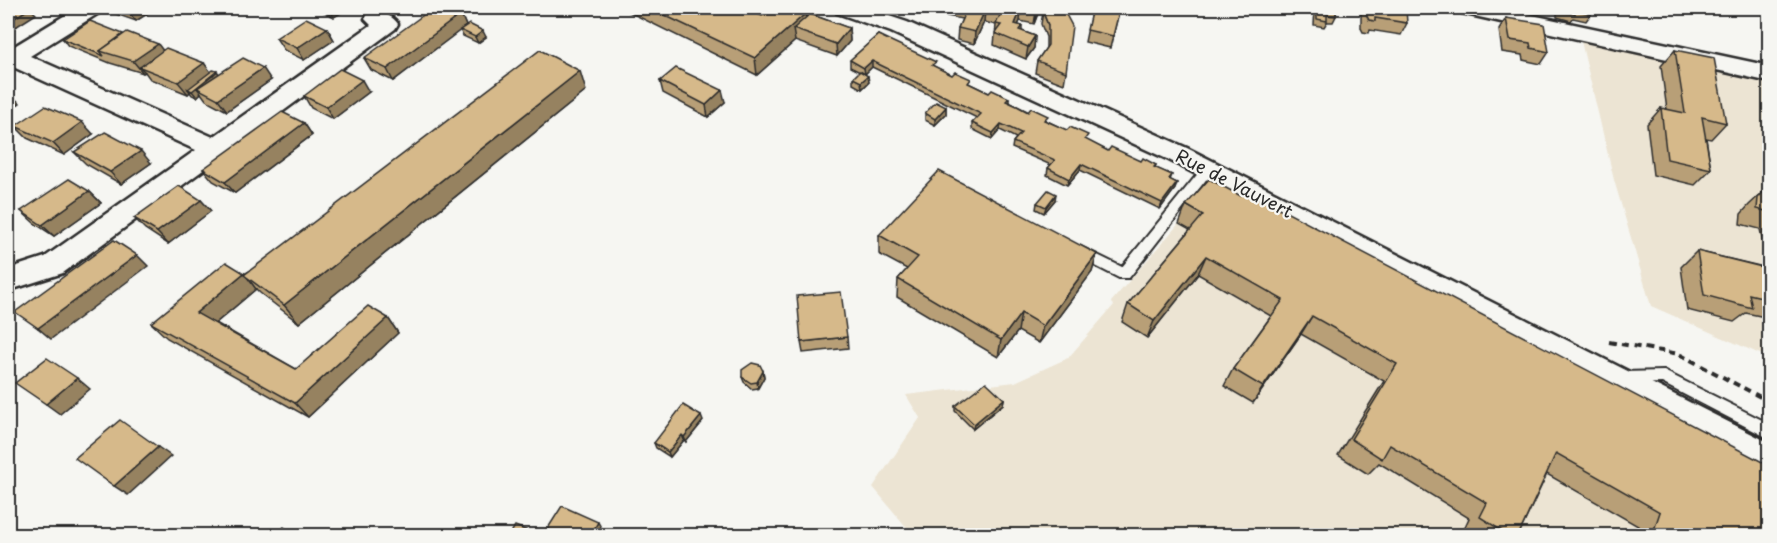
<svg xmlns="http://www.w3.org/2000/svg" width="1777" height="543" font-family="'Playpen Sans',sans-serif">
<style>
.built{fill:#ece4d3}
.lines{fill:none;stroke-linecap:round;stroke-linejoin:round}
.lane-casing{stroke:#2b2b2b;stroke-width:4}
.street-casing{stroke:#2b2b2b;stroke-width:5}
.path{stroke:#2b2b2b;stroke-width:4;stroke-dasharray:7 5;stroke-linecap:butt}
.lane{fill:#f6f6f2;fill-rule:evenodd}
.street{fill:#f6f6f2;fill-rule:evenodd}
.wall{fill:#b89f77;stroke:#2b2b2b;stroke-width:1.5}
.shaded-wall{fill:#968261;stroke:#2b2b2b;stroke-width:1.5}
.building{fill:#d6b98a;stroke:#2b2b2b;stroke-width:1.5}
.labels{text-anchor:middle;stroke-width:4.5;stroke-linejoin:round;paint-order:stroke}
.street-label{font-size:18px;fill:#2b2b2b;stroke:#f6f6f2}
</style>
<rect width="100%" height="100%" fill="#f6f6f2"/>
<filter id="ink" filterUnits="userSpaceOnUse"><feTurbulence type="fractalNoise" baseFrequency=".0167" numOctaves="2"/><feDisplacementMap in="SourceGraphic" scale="12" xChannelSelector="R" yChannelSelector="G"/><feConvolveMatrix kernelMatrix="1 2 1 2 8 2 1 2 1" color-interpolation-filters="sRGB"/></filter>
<g filter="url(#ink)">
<g class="built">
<polygon points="1580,37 1769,78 1769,358 1651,306 1614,180"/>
<polygon points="1201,198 1769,535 913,535 873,487 920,418 906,395 1015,382 1068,358 1114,305 1111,302"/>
</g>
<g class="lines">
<defs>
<g id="lane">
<polygon points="1208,164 1212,166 1214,169 1212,172 1129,278 1119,278 1074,255 1072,251 1074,247 1079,246 1122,267 1204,166"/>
<polygon points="1664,371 1770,424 1770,439 1662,383 1623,384 1618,382 1616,378 1618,374 1623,372"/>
</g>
<g id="street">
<path d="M 77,8 L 102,8 L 99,13 L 30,56 L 213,137 L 371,25 L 365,19 L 368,14 C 379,11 392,14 398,24 L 395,29 L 63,273 L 13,289 L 8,287 L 8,269 L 45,257 L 196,150 L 11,66 L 8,66 L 8,50 Z"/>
<polygon points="834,8 865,8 907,22 1187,148 1770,443 1770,473 1169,160 891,32 837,13"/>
<polygon points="1460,8 1499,8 1770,66 1770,82 1470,15 1462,13"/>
</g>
</defs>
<use href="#lane" class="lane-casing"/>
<use href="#street" class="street-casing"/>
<polyline class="path" points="1609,342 1679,354 1770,402"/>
<use href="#lane" class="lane"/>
<use href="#street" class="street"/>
</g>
<g class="wall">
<polygon points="111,8 147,14 136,21 116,14"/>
<polygon points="316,8 349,8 334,17"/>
<polygon points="624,8 743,8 762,16 816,16 849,28 850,41 837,56 795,41 757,75 625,10"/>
<polygon points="931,8 1040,8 1034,24 1020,21 1018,25 1022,26 1022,31 1035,36 1034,48 1026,59 994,45 996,25 984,22 974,44 957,40 958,28 962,19 931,13"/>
<polygon points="1092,8 1120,8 1110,48 1085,42"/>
<polygon points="1315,8 1336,8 1336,16 1333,22 1327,22 1324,27 1314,25"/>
<polygon points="1361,8 1397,8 1407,23 1401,35 1370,30 1369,33 1363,32 1361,28"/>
<polygon points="1557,8 1591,8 1591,14 1586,21 1573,18 1571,21 1557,17"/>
<polygon points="1043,12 1066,72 1064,84 1035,73 1037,61 1046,48 1046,37 1041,24"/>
<polygon points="461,14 466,26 486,37 478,43 463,36 460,30 393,81 371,70 364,58"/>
<polygon points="1506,18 1549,52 1541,64 1523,60 1522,55 1502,52 1499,30"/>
<polygon points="327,28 334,40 304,60 284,50 276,38"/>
<polygon points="878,35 935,67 989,93 1009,98 1009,102 1108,151 1141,161 1156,165 1155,168 1172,175 1170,180 1177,183 1175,189 1160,209 1080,170 1067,185 1047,175 1048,168 1051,165 1012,148 1013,142 1016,138 1000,130 992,139 972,129 972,123 977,118 872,67 865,74 869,82 862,89 853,84 853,78 860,72 850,67 850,60"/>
<polygon points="63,39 163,50 204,63 210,72 219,74 271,80 227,111 206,100 201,93 197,97 192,95 190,92 188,94 150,79 145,72 143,73 110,63 68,46"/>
<polygon points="1675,50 1726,123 1711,139 1706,138 1711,169 1695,185 1653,175 1647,124 1661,108 1667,110 1661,66"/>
<polygon points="660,81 725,102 708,117 663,93"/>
<polygon points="586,91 299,323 260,293 256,289 216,323 296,369 388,318 398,333 308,417 167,338 151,323 244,273 244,274"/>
<polygon points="369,92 333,119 311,108 304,96"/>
<polygon points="946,107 946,114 935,125 925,120 925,113"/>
<polygon points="304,123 312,135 235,193 213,181 203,169"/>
<polygon points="15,126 93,134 64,155 27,138"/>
<polygon points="74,152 151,163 121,184 86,164"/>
<polygon points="1770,187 1770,318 1746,313 1734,322 1687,310 1681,267 1697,251 1768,268 1760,229 1740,224 1741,214 1749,205 1766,189"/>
<polygon points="89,191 101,203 54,236 34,223 21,211"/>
<polygon points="201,200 211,211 168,244 145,229 134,218"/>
<polygon points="1055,200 1044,213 1036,209 1037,203"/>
<polygon points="1186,205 1770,536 1634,536 1638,526 1547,474 1518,536 1470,536 1463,531 1469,518 1379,463 1368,474 1338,455 1384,381 1301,334 1253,403 1224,386 1233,369 1271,316 1198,274 1147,338 1122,322 1128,304 1190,230 1179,224"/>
<polygon points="879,235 1097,254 1092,272 1039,343 1018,331 998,357 897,297 898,279 907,269 879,254"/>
<polygon points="847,337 848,348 803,353 801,342"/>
<polygon points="763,371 764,377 758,388 752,389 744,382 742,377"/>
<polygon points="1004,399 1003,404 973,429 955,411 955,406"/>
<polygon points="703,421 686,442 684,440 670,457 656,448 654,443"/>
</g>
<g class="shaded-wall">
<polygon points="30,8 36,14 8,32 8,22"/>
<polygon points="142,8 147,14 136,21 131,15"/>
<polygon points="329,8 349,8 334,17"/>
<polygon points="1037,8 1040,8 1034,24 1036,12"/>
<polygon points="1021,9 1020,21 1013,36 1015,24"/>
<polygon points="985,10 984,22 974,44 975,32"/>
<polygon points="461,14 466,26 393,81 387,69"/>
<polygon points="805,14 816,15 816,22 793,29 795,41 757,75 755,58"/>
<polygon points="327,28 334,40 304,60 297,48"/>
<polygon points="849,28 850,41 837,56 836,44"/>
<polygon points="483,31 486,37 478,43 475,37"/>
<polygon points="1035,36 1034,48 1026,59 1028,47"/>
<polygon points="158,44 167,56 140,67 145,72 143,73 133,61"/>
<polygon points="872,61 872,67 865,74 864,68"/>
<polygon points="204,63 213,75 217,71 222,78 197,88 201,93 197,97 192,91 188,89 190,92 188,94 178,82"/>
<polygon points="263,68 271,80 227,111 218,99"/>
<polygon points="580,71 586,91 299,323 284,305"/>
<polygon points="868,76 869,82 862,89 861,82"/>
<polygon points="362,80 369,92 333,119 326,107"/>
<polygon points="722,90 725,102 708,117 706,105"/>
<polygon points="13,97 20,103 8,112 8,101"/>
<polygon points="946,107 946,114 935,125 935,119"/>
<polygon points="82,122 93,134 64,155 53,143"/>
<polygon points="304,123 312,135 235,193 225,182"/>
<polygon points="1001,124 1000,130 992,139 993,133"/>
<polygon points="141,151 151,163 121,184 110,172"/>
<polygon points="1081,164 1080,170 1067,185 1069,179"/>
<polygon points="1177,183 1175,189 1160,209 1162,203"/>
<polygon points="89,191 101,203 54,236 42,225"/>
<polygon points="1056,194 1055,200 1044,213 1046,207"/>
<polygon points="201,200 211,211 168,244 157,232"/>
<polygon points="1097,254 1092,272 1039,343 1043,326"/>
<polygon points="137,255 148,266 51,339 38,328"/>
<polygon points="1206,256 1198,274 1147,338 1154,321"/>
<polygon points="244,273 256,289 211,327 196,313"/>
<polygon points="1021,313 1018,331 998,357 1001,340"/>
<polygon points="1312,316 1301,334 1253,403 1263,387"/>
<polygon points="388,318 398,333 308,417 295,403"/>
<polygon points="763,371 764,377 758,388 757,382"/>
<polygon points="77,378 90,389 60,414 46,404"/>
<polygon points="1004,399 1003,404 973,429 974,424"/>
<polygon points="701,416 703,421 686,442 684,437"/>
<polygon points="682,435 684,440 670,457 668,452"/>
<polygon points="158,447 171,456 128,495 114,486"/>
<polygon points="598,522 603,531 601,536 590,536"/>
</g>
<g class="building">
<polygon points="8,8 30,8 8,22"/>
<polygon points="112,8 142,8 131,15"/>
<polygon points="433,8 449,8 461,14 387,69 364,58"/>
<polygon points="649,8 743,8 762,16 773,8 791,8 805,14 755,58"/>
<polygon points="791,8 798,8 816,15 815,16 810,14 806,18 805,14"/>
<polygon points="967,8 1037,8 1036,12 1021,9 1015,24 1022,26 1019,30 1035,36 1028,47 995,33 1001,25 996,24 1001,13 985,10 975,32 958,28"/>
<polygon points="1092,8 1120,8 1113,36 1087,30"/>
<polygon points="1317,8 1336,8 1336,16 1327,15 1327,21 1317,19"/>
<polygon points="1367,8 1397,8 1406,9 1407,23 1375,18 1375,21 1369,20 1367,16"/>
<polygon points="1561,8 1575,8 1575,14 1561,11"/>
<polygon points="1577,8 1591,8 1591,14 1577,11"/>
<polygon points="1063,9 1072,26 1066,72 1037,61 1048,45 1048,25 1043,12"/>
<polygon points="810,14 849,28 836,44 793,29"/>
<polygon points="306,18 327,28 297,48 276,38"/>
<polygon points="1506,18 1544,24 1549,52 1531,48 1530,43 1510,40"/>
<polygon points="90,21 123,34 100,51 104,56 63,39"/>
<polygon points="469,24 483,31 475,37 460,30"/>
<polygon points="127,32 158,44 133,61 100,51"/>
<polygon points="878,35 936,62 932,65 952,75 955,72 971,79 968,83 989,93 992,90 1009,98 1006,101 1017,106 1028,112 1031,108 1048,116 1044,120 1067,130 1070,127 1088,135 1085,139 1108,151 1111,147 1141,161 1143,158 1156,165 1154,167 1172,175 1169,179 1177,183 1162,203 1081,164 1069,179 1048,168 1055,160 1013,142 1021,133 1001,124 993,133 972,123 981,114 872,61 864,68 850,60"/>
<polygon points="166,48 204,63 178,82 140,67"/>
<polygon points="540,50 580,71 284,305 244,275"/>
<polygon points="1675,50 1714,58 1726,123 1702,117 1711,169 1667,159 1661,108 1685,113"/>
<polygon points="243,58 263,68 218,99 197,88"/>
<polygon points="676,68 722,90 706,105 660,81"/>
<polygon points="340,69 362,80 326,107 304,96"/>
<polygon points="213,70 217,71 192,91 188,89"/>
<polygon points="860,71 868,76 861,82 853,78"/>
<polygon points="8,95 13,97 8,101"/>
<polygon points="936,102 946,107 935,119 925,113"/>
<polygon points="45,106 82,122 53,143 15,126"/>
<polygon points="282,112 304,123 225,182 203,169"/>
<polygon points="105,132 141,151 110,172 74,152"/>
<polygon points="939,171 1097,254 1043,326 1021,313 1001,340 898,279 918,257 879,235"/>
<polygon points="69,179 89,191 42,225 21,211"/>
<polygon points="1209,179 1241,196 1246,191 1770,466 1770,536 1702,536 1700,534 1699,536 1652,536 1660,512 1556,453 1518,536 1510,536 1480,517 1487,503 1390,445 1382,459 1351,439 1397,364 1312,316 1263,387 1233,369 1283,300 1206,256 1154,321 1128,304 1203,215 1186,205"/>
<polygon points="179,186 201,200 157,232 134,218"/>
<polygon points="1770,187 1770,212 1757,209 1758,198 1766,189"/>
<polygon points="1048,190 1056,194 1046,207 1037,203"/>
<polygon points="114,240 137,255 38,328 15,312"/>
<polygon points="1697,251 1770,269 1770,299 1749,294 1752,308 1704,295"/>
<polygon points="226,262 244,273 196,313 296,369 368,306 388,318 295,403 151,323"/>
<polygon points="841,292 847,337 801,342 797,296"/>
<polygon points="47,358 77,378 46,404 15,383"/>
<polygon points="752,363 760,365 763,371 757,382 751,383 742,377 742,370"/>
<polygon points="986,382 1004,399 974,424 955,406"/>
<polygon points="683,405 701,416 684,437 682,435 668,452 654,443"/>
<polygon points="120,420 158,447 114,486 75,458"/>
<polygon points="562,506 598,522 590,536 543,536"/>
<polygon points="515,526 528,531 525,536 509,536"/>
<polygon points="284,527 297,536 275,536"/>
</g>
</g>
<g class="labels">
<g class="street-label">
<text transform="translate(1234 184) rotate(27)" y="6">Rue de Vauvert</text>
</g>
</g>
<rect width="1777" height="543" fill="none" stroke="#f6f6f2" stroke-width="30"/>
<rect x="15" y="15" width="1747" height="513" fill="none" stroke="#2b2b2b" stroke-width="2" filter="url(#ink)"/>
</svg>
